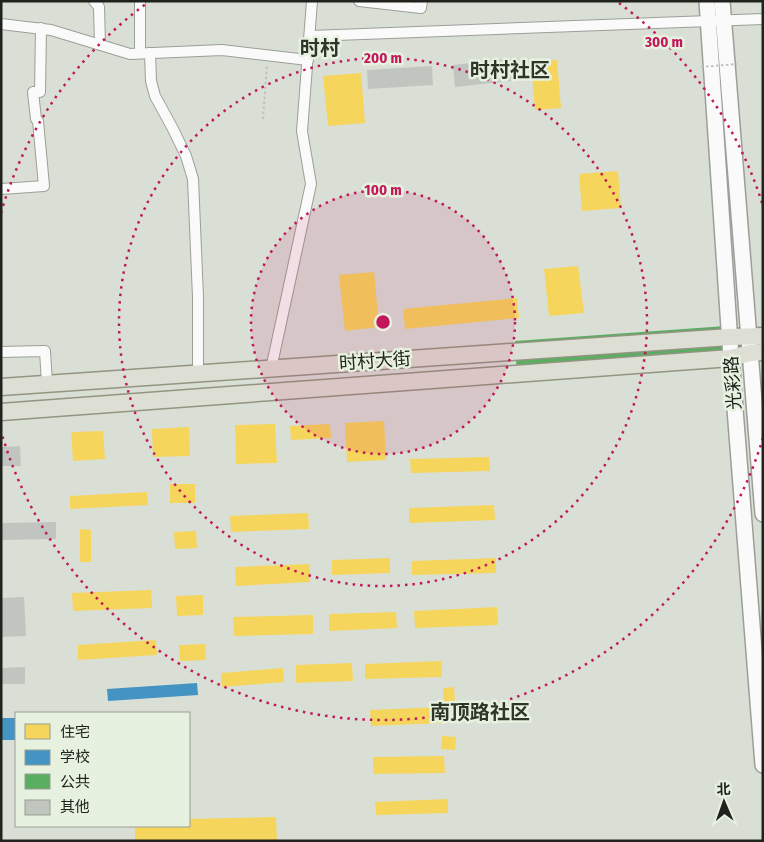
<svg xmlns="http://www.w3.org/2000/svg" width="764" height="842" font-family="'Fira Sans Condensed','Noto Sans SC',sans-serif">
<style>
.homes{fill:#f6d55c}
.schools{fill:#4393c3}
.public{fill:#5aae61}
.building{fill:#c0c5bf}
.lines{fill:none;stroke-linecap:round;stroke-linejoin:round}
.minor-casing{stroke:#9b9f98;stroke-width:12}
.secondary-casing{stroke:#9b9f98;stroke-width:18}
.primary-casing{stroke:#929581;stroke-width:19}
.path{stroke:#c0c1bf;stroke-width:2;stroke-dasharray:2.5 2.5;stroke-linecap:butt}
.minor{stroke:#f9faf9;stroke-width:10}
.secondary{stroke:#f9faf9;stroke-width:15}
.primary{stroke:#ddded4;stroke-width:16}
.path-bridge{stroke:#c0c1bf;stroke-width:2;stroke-dasharray:2.5 2.5;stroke-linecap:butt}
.ring{fill:none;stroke:#c2185b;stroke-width:2.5;stroke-dasharray:2.5 5}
.labels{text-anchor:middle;stroke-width:5;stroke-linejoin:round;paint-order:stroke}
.street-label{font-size:18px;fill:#20231d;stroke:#e7f1df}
.quarter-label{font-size:20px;font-weight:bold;fill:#2e3629;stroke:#e7f1df}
.centre{fill:#c2185b;stroke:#e7f1df;stroke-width:2.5}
.ring-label{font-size:15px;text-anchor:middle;font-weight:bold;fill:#c2185b;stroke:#e7f1df;stroke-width:5;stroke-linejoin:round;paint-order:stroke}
</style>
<rect width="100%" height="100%" fill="#dadfd6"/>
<g class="homes">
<polygon points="557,60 561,108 535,110 531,62"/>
<polygon points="361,73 365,123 328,126 323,76"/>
<polygon points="618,171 621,208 582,211 579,174"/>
<polygon points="578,266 584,313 549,316 544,269"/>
<polygon points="374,272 379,327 345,331 339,275"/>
<polygon points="517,298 519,318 405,329 403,309"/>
<polygon points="384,421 386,460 347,462 345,423"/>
<polygon points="275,424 277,463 236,464 235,425"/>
<polygon points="330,424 331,438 291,440 290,426"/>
<polygon points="189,427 190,456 153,457 152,429"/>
<polygon points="103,431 105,459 73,461 71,432"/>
<polygon points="489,457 490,471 411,473 410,459"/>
<rect x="170" y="484" width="25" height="19"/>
<polygon points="147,492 148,505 70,509 70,496"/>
<polygon points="494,505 495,520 409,523 409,508"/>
<polygon points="308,513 309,529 231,532 230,516"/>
<polygon points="80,529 91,530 91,562 80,562"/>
<polygon points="196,531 197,548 175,549 174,532"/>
<polygon points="390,558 390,573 332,575 332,560"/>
<polygon points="496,558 496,573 412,575 412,561"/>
<polygon points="310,564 310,582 236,586 235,567"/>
<polygon points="151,590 152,608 73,611 72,593"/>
<polygon points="203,595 203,615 177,616 176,596"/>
<polygon points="497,607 498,625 415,628 414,611"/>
<polygon points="396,612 397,628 329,631 329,614"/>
<polygon points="313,615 313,634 234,636 233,617"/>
<polygon points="156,640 157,655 78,660 78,645"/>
<polygon points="205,644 206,660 180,661 179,645"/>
<polygon points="441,661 442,677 365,679 365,664"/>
<polygon points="352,663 353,681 296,683 296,665"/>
<polygon points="283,668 284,682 222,687 221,673"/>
<polygon points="454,687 455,703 444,703 443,688"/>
<polygon points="442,707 443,723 371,726 370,710"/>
<polygon points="442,736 456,737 455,750 441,749"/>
<polygon points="444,756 445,773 373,774 373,757"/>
<polygon points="448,799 448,813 376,815 375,802"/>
<polygon points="276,817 277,841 135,841 135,826 189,826 189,819"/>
</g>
<g class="schools">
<polygon points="197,683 198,695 108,701 107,689"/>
<rect x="1" y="718" width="15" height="22"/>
</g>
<polygon class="public" points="726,326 728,360 517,376 515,341"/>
<g class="building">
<polygon points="518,58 520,80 455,87 453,65"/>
<polygon points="432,66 433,85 368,89 367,70"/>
<polygon points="20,446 21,466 1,466 1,447"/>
<polygon points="56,522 56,539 1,540 1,523"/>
<polygon points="24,597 26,636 1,637 1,598"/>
<polygon points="25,667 25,684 1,684 1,668"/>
</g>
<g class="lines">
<defs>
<g id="minor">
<polyline points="94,1 99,7 100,44"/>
<polyline points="140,1 140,53"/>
<polyline points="359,1 421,8 422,1"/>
<polyline points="1,24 51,30 130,54 222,50 308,60"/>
<polyline points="310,36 763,19"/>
<polyline points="150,53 151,81 155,96 173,129 186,156 193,179 198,297 198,374"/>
<polyline points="1,189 44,186 38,121 36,119 33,92 40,92 41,28"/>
<polyline points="1,352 45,351 47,384"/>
<polyline points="271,369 311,184 302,131 312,1"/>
</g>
<g id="secondary">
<polyline points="707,1 731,358 763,765"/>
<polyline points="722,1 763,514"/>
</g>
<g id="primary">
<polyline points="1,387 730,337 763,336"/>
<polyline points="1,412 731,358 750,353 763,352"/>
</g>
</defs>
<use href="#minor" class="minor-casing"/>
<use href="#secondary" class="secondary-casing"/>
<use href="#primary" class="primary-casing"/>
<polyline class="path" points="263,119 267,65"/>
<use href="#minor" class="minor"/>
<use href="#secondary" class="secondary"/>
<use href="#primary" class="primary"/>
<polyline class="path-bridge" points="701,67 737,64"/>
</g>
<circle cx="383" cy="322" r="132" fill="#c2185b" fill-opacity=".12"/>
<g class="ring">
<circle cx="383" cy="322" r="132"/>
<circle cx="383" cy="322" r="264"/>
<path d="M763 438A397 397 0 0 1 1 431M1 213A397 397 0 0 1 147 3M619 3A397 397 0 0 1 763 206"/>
</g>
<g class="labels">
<g class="street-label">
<text transform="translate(375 361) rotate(-4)" y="6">时村大街</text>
<text transform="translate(733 383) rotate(-94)" y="6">光彩路</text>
</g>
<g class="quarter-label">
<text x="320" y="55">时村</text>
<text x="510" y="77">时村社区</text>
<text x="480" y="719">南顶路社区</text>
</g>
</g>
<circle cx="383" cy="322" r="8" class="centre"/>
<g class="ring-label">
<text x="664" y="47">300 m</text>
<text x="383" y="63">200 m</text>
<text x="383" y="195">100 m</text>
</g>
<rect width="764" height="842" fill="none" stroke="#20231d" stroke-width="5"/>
<rect x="15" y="712" width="175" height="115" fill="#e7f1df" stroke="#979f91"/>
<rect x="25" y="724" width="25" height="15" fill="#f6d55c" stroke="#979f91"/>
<text x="60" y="737" font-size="15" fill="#20231d">住宅</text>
<rect x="25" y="750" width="25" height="15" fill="#4393c3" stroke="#979f91"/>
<text x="60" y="762" font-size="15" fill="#20231d">学校</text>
<rect x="25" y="774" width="25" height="15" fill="#5aae61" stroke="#979f91"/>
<text x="60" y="787" font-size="15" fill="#20231d">公共</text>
<rect x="25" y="800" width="25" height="15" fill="#c0c5bf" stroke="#979f91"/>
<text x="60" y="812" font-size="15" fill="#20231d">其他</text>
<g transform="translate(724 802) rotate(358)" stroke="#e7f1df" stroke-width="4" paint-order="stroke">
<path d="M0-4L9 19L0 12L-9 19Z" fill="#20231d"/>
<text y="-8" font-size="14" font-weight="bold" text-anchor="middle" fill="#20231d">北</text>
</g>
</svg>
